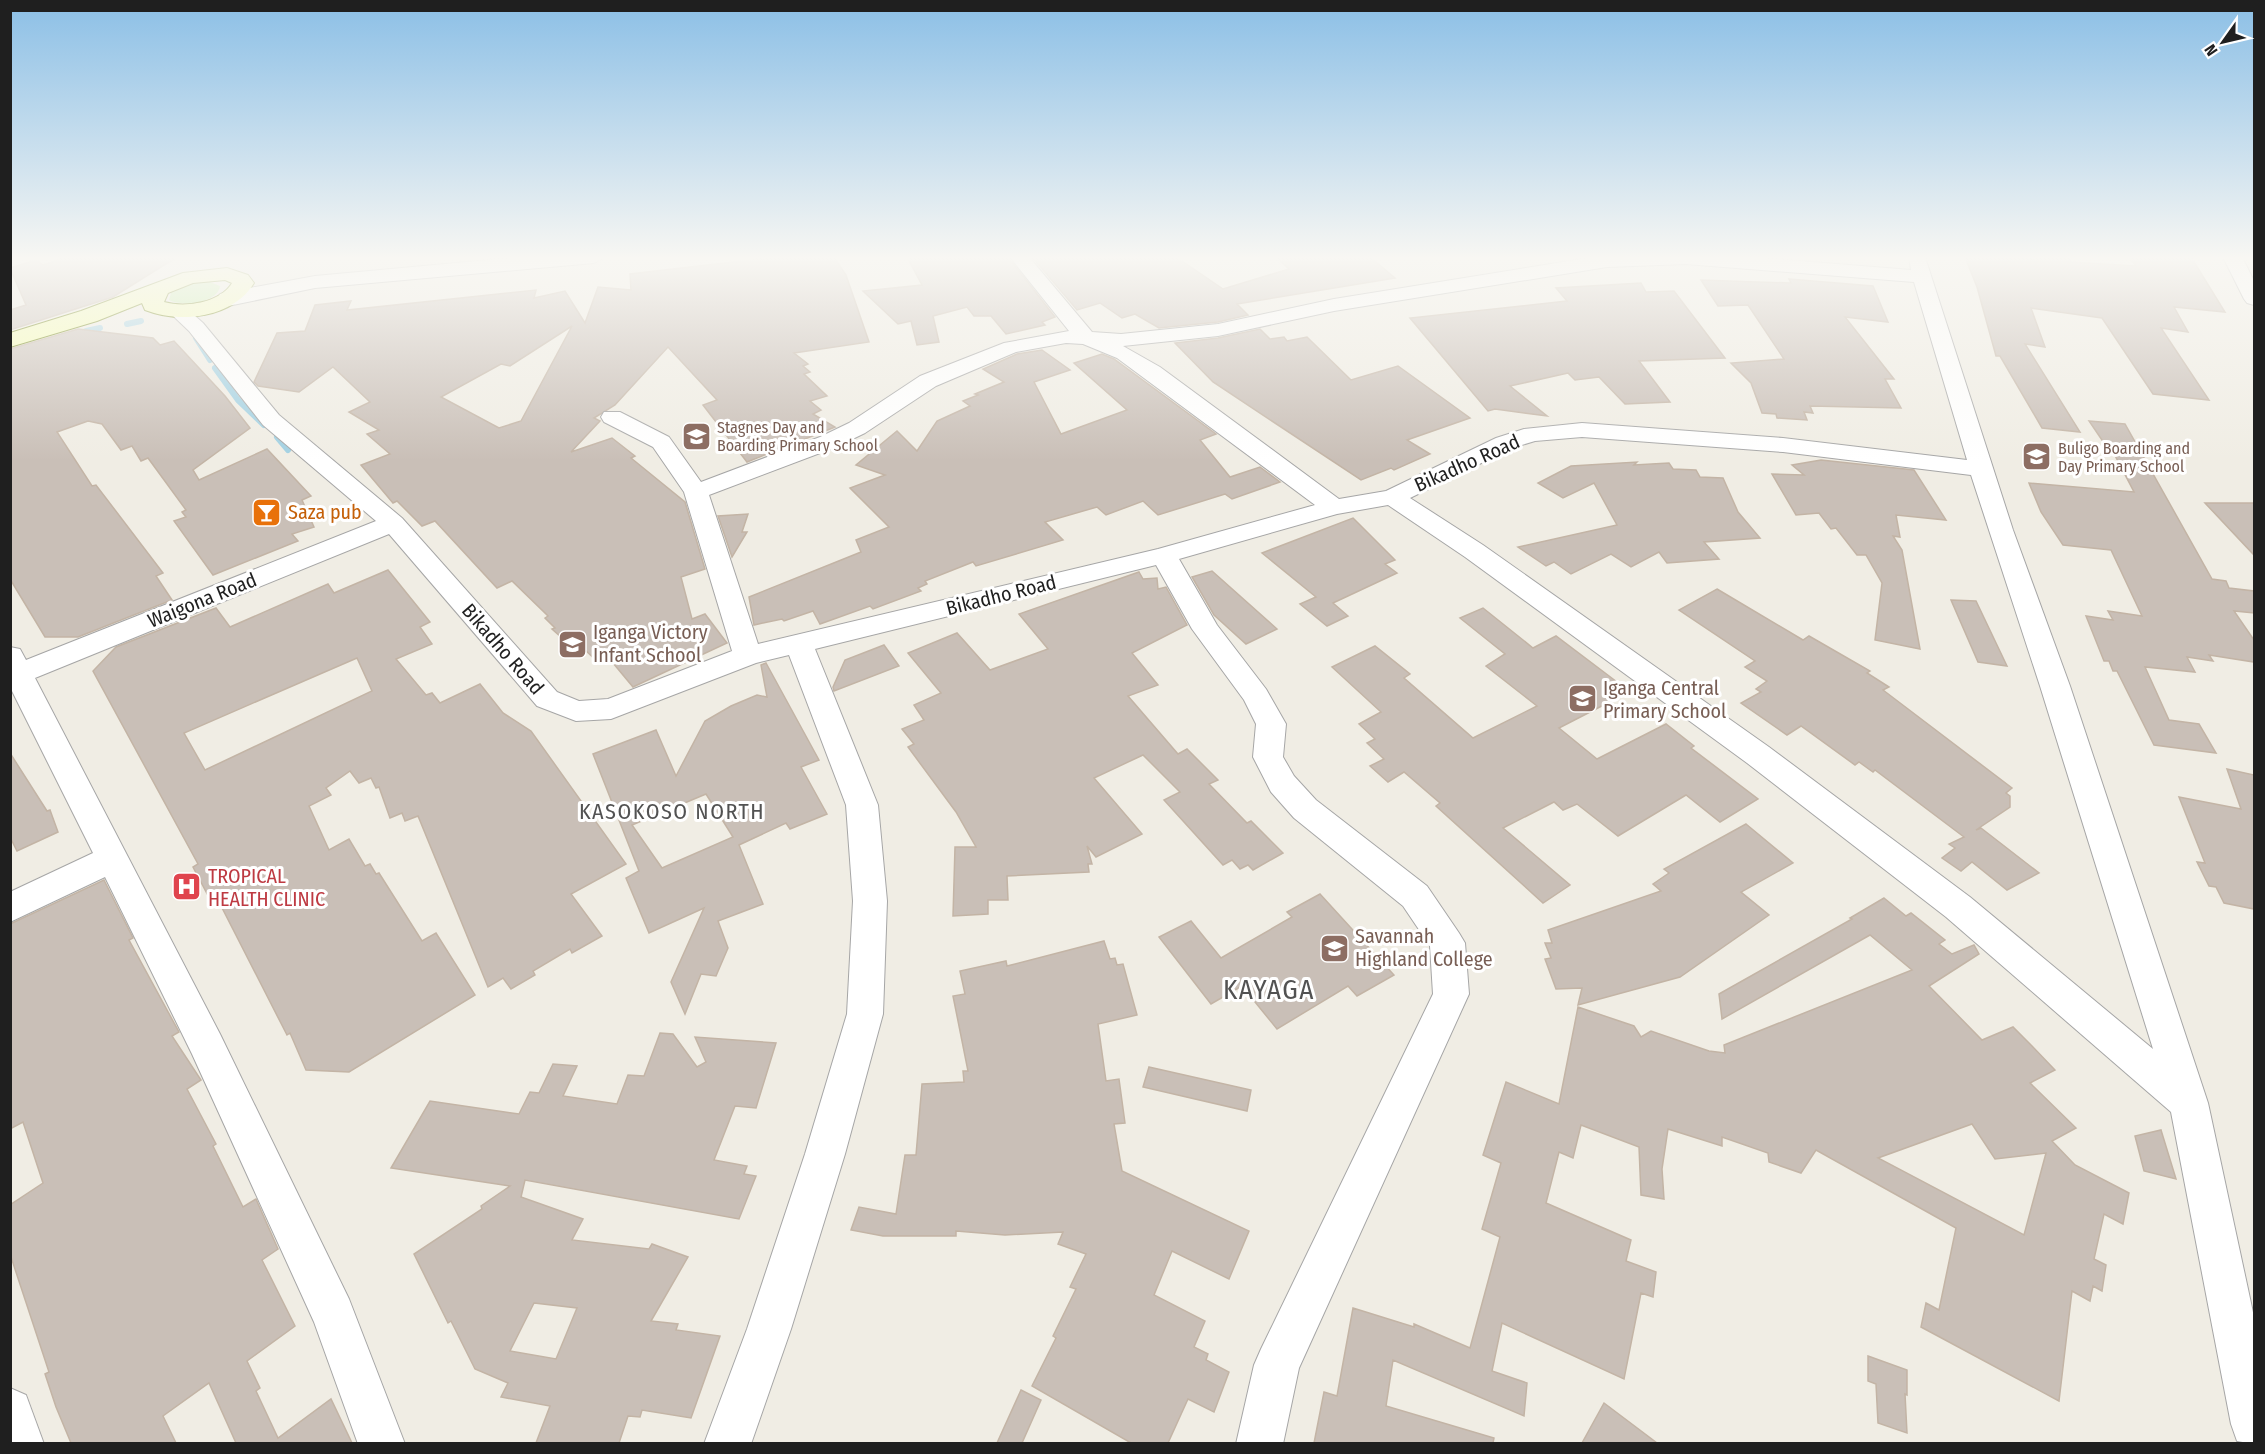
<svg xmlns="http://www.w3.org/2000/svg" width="2265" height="1454" font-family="'Fira Sans Condensed',sans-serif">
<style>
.grass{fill:#c6efa6}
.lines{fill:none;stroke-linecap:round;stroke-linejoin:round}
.stream{stroke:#a1d0e2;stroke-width:6}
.building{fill:#c9bfb7;stroke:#c3b4a5;stroke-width:1.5;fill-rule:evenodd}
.minor-casing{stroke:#a6a6a6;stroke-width:2}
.tertiary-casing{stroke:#a6a6a6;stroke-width:2}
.secondary-casing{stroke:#687c00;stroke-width:2}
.minor{fill:#fff;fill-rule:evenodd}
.tertiary{fill:#fff;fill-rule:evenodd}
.secondary{fill:#f7ffb4;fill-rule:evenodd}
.labels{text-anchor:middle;stroke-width:6;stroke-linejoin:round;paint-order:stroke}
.far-education-label{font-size:16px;fill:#785e54;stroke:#fff;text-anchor:start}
.street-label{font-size:20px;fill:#1f1f1f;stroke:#fff}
.food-label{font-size:20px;fill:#c56008;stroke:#fff;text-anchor:start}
.education-label{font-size:20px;fill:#785e54;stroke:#fff;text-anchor:start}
.health-label{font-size:20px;fill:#be3a42;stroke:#fff;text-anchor:start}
.quarter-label{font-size:22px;letter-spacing:1.5px;fill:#525252;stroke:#fff}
.near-quarter-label{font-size:27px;letter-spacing:1.5px;fill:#525252;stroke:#fff}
</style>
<rect width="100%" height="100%" fill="#f0ede4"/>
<path class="grass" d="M 210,282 L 220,286 C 218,303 182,307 169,300 L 171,293 L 192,284 Z"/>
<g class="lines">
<g class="stream">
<polyline points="127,324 141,321"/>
<polyline points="86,331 100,328"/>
<polyline points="196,338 210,360"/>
<polyline points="215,368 238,400 264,425"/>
<polyline points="277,437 288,450"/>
</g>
</g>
<g class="building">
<polygon points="67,257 177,257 113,297 10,330 10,310 26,305 10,268 36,260 43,265"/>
<path d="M 778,257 L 834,257 L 846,275 L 869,342 L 794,353 L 808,364 L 803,366 L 810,372 L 804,374 L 827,396 L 810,401 L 821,410 L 813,414 L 835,427 L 747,462 L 703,405 L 717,400 L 668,347 L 615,405 L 594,418 L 600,421 L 571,452 L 612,438 L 635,456 L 631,458 L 685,502 L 705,569 L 681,577 L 692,619 L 705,614 L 727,643 L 633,687 L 608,657 L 598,662 L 585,650 L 579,653 L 552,629 L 555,628 L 545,618 L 548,616 L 512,581 L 497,588 L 435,521 L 422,526 L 397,501 L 393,503 L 361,465 L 390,454 L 367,434 L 379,430 L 349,412 L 370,402 L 333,367 L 299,392 L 258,386 L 254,382 L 277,333 L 305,331 L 315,305 L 351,301 L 347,310 L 536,290 L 534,298 L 565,291 L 585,323 L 598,287 L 631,290 L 630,274 ZM 572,326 L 521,421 L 499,428 L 441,397 L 501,364 L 510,366 Z"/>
<polygon points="907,257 1008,257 1055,317 1042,322 1045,325 1006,334 991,316 974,316 967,307 933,316 939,342 917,345 911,321 898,324 863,291 922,285"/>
<polygon points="1032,257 1176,257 1223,289 1289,269 1276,257 1370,257 1395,278 1237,304 1248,315 1218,322 1159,328 1135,314 1122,318 1100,303 1077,310"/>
<polygon points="1965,257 2068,257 2071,262 2136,266 2129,257 2191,257 2225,312 2174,307 2188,332 2161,328 2209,400 2153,394 2102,318 2031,308 2045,347 2025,344 2080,432 2042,428 2000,356 1996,356 1977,287"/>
<polygon points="1789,279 1873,286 1888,322 1845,317 1894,379 1885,379 1901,408 1810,406 1813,413 1804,412 1807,420 1777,418 1776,414 1762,413 1751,383 1731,363 1784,359 1748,305 1718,306 1701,280 1791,283"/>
<polygon points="1641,283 1646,292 1674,291 1725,358 1639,361 1670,402 1625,404 1599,377 1575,380 1568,373 1510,386 1547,416 1495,409 1488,411 1410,318 1567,301 1556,288"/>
<polygon points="78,329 153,338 160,345 174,341 225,396 250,428 193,470 199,480 267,449 311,496 302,500 314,527 292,534 298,541 213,575 174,521 186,517 182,512 186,510 148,458 141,461 132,446 121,450 102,424 88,421 57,432 92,486 96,485 163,573 156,576 172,600 78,637 45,637 10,579 10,349"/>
<polygon points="1260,329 1270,339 1284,337 1287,341 1307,337 1351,380 1398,366 1470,418 1407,440 1430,454 1394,470 1391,468 1361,480 1213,382 1175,343 1218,338"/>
<polygon points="1042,350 1070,370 1034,382 1061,434 1127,410 1074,363 1102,354 1114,359 1216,434 1200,440 1230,477 1260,467 1280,482 1232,499 1225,494 1158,515 1143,501 1106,515 1097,507 1045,522 1063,540 976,566 973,562 925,581 927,584 918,588 921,591 873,609 870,606 820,624 813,611 784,621 782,619 754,625 749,597 861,552 856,540 889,527 850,488 885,475 856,465 897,431 917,451 937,421 970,406 963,401 978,395 975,394 1004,382 983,369 1017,354"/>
<polygon points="2089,421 2125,424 2212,579 2226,581 2229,588 2254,591 2254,613 2234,611 2254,640 2254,662 2209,655 2213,661 2187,657 2195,672 2145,667 2169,720 2199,724 2216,753 2154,745 2117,671 2113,671 2109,661 2104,661 2086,616 2113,620 2108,611 2142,616 2111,550 2063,545 2041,512 2029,483 2134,492 2110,446 2106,446"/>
<polygon points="1821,460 1914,470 1946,520 1896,515 1900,537 1893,536 1902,550 1920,649 1875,640 1882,583 1866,555 1857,555 1836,528 1831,529 1819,513 1796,515 1772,474 1804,475 1792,465"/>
<polygon points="1637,462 1634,465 1669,463 1673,469 1696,470 1700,477 1723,478 1738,512 1760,538 1704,542 1719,559 1667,563 1659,552 1631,567 1611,554 1571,574 1554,562 1546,566 1518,547 1617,525 1594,483 1563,498 1538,483 1571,466"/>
<polygon points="2205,503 2254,503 2254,555"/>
<polygon points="748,514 742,532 747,532 732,557 718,516"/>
<polygon points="1353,518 1395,560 1385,564 1397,573 1333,603 1348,616 1327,626 1300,604 1316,597 1262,553"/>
<path d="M 388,570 L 430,622 L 420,627 L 432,644 L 396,659 L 426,695 L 432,693 L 440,703 L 480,684 L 503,713 L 531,731 L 626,864 L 571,894 L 602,936 L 572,953 L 570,949 L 533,971 L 535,975 L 511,989 L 503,978 L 488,987 L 418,816 L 405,821 L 402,813 L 390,818 L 379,787 L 376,788 L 371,778 L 359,783 L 350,771 L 326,788 L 331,795 L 309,806 L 329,850 L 349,839 L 365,866 L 370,864 L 376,874 L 379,873 L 422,941 L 436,933 L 475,995 L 349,1072 L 306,1070 L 290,1033 L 287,1035 L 219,902 L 213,905 L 193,867 L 198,864 L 93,671 L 116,647 L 216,608 L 230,627 L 328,584 L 334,593 ZM 357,658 L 372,691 L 205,770 L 184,733 Z"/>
<polygon points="1212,571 1277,629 1246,644 1214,615 1192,577"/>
<polygon points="1139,572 1143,579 1157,578 1158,589 1166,587 1187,625 1132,653 1158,685 1128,696 1178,754 1187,749 1218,780 1209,784 1247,823 1251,821 1283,853 1253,870 1248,865 1240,869 1232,860 1223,865 1164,800 1180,792 1143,755 1094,778 1142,834 1096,857 1087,846 1092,864 1088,864 1089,872 1007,876 1008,900 988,900 988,914 953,916 955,847 976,847 956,812 908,747 914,744 902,729 924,720 914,705 941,693 908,653 957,633 990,670 1048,649 1019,614"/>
<polygon points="1717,589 1803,640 1809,636 1870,671 1867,673 1889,687 1883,690 2012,788 2006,793 2010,796 2010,807 1976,830 1981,828 2039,873 2007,890 1972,862 1961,871 1942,858 1955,848 1949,844 1964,837 1875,770 1873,772 1859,762 1855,765 1801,726 1787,735 1741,703 1761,692 1756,689 1767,681 1745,667 1755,661 1679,610"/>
<polygon points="1951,600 1976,601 2007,666 1978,662"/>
<polygon points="1483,608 1533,648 1556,636 1621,685 1619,686 1627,693 1559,728 1597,759 1666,724 1694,746 1691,748 1758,799 1720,822 1686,795 1618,836 1577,804 1563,810 1554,802 1503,828 1570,885 1543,903 1436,806 1440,803 1404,772 1388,782 1370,766 1384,759 1367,743 1375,739 1359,724 1381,712 1332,667 1375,646 1410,674 1404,678 1473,738 1537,706 1486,666 1505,654 1460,618"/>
<polygon points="884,645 899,666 834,691 833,687 845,660"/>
<path d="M 766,663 L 819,760 L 801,767 L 827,814 L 790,829 L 786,823 L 739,845 L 763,904 L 718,921 L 728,948 L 716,976 L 701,974 L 685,1014 L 671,982 L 704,908 L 649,933 L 626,878 L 639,871 L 593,754 L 656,730 L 676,776 L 705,721 L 731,706 L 757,695 L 767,697 L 761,665 ZM 706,794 L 733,837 L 662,868 L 632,825 Z"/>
<polygon points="10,753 47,811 50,810 58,832 17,851 10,837"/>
<polygon points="2227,769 2254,775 2254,909 2224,903 2216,887 2209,886 2197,862 2205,863 2179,797 2241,809"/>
<polygon points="1746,824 1793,863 1741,892 1769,915 1680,977 1578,1005 1582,988 1556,989 1545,959 1551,958 1545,943 1552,943 1548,930 1661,891 1653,884 1669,873 1664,869"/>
<polygon points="104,880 133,938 129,940 179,1032 172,1036 201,1080 187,1089 216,1144 213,1146 243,1207 256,1199 278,1249 262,1260 295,1326 247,1361 260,1388 256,1391 278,1438 331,1399 352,1443 236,1443 209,1383 163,1416 176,1443 71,1443 56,1407 45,1374 49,1372 10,1254 10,1205 43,1183 23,1122 10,1129 10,924"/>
<polygon points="1320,894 1394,975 1357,996 1348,986 1277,1029 1242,986 1211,1004 1159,937 1191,921 1221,958 1292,917 1287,912"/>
<path d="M 1884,898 L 1906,916 L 1911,913 L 1945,940 L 1939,944 L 1952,954 L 1974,945 L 1979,954 L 1929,986 L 1982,1040 L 2013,1027 L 2032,1046 L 2055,1070 L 2030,1083 L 2076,1128 L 2052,1141 L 2075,1165 L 2129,1193 L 2123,1224 L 2104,1214 L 2094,1259 L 2106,1265 L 2102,1291 L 2093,1286 L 2090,1301 L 2072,1291 L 2059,1401 L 1921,1327 L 1926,1303 L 1939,1310 L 1956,1228 L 1816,1150 L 1801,1173 L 1769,1162 L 1768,1153 L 1722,1137 L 1722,1146 L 1668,1129 L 1662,1169 L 1664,1199 L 1641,1195 L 1639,1147 L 1581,1125 L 1573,1158 L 1559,1152 L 1546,1203 L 1631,1240 L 1626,1261 L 1656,1272 L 1653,1297 L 1641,1293 L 1624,1379 L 1502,1323 L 1492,1371 L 1527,1383 L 1524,1416 L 1393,1360 L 1386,1406 L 1494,1438 L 1493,1443 L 1314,1443 L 1324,1392 L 1337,1396 L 1353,1308 L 1414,1327 L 1414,1324 L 1470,1348 L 1500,1237 L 1482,1229 L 1501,1163 L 1483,1155 L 1506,1082 L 1559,1104 L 1578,1007 L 1634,1026 L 1641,1037 L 1651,1031 L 1709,1051 L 1725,1053 L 1724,1045 L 1912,970 L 1870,935 L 1722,1019 L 1719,994 L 1852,919 L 1850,918 ZM 1972,1124 L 1995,1159 L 2046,1153 L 2024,1235 L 1878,1158 Z"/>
<polygon points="1104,941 1110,959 1115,958 1117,965 1123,964 1137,1015 1098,1024 1106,1081 1119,1079 1125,1123 1114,1124 1122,1171 1249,1231 1229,1279 1172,1251 1154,1295 1205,1321 1194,1347 1208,1354 1206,1360 1229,1372 1214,1412 1188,1399 1168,1443 1131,1443 1032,1386 1056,1338 1053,1336 1076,1289 1070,1287 1086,1254 1058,1244 1063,1232 1005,1235 956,1231 956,1236 883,1236 851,1230 859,1207 896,1214 905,1155 916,1155 922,1084 964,1082 963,1071 968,1071 953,996 965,994 960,971 1006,961 1007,966"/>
<path d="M 660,1033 L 673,1034 L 697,1067 L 706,1062 L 695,1037 L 776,1043 L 756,1108 L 735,1106 L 714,1160 L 747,1166 L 744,1174 L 756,1176 L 739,1219 L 525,1180 L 521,1197 L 583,1219 L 572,1240 L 649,1249 L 652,1244 L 688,1257 L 651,1321 L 678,1324 L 676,1330 L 720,1336 L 691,1418 L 642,1410 L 640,1417 L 628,1416 L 619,1443 L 536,1443 L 550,1406 L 501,1397 L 508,1383 L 475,1369 L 451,1321 L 448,1323 L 414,1254 L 482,1209 L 481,1206 L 510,1186 L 391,1168 L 430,1101 L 519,1114 L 530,1092 L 539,1093 L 553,1064 L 577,1066 L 563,1096 L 617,1104 L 628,1075 L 644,1076 ZM 534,1303 L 577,1308 L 556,1359 L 510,1351 Z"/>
<polygon points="1149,1067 1251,1090 1247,1111 1143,1087"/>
<polygon points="2161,1130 2176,1179 2144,1171 2135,1136"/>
<polygon points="1868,1356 1907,1370 1907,1395 1905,1394 1907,1433 1878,1423 1876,1384 1868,1381"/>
<polygon points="1021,1390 1041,1400 1022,1443 997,1443"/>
<polygon points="1604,1403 1657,1443 1582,1443"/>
</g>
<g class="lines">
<defs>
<g id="minor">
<path d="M 1010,257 L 1029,257 L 1092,332 L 1121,334 L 1218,324 L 1334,299 L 1594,257 L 1749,257 L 1911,270 L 1909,257 L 1925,257 L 2013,530 L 2070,686 L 2208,1103 L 2254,1317 L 2254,1444 L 2237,1441 L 2231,1424 L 2171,1112 L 1946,917 L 1747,763 L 1465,557 L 1388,505 L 1337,514 L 1179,559 L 1217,625 L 1266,689 L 1286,724 L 1283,757 L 1294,776 L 1316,800 L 1427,886 L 1459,933 L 1465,943 L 1469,994 L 1299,1368 L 1283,1444 L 1236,1444 L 1254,1365 L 1261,1349 L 1433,994 L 1430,946 L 1403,906 L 1294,818 L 1271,792 L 1253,757 L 1256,724 L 1244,700 L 1192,629 L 1156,565 L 815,649 L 878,805 L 887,901 L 883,1014 L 845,1154 L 791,1329 L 751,1444 L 704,1444 L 747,1329 L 805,1154 L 847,1014 L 853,901 L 846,805 L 789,655 L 756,663 L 611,719 L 576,721 L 537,706 L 389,534 L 35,678 L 220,1034 L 349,1299 L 405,1444 L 358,1444 L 314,1322 L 192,1054 L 105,877 L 10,922 L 10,892 L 93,853 L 10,687 L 10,647 L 20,649 L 26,660 L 376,521 L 263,425 L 189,331 L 168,311 L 171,307 L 185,307 L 203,323 L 279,415 L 402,518 L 557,692 L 579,701 L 608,699 L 732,651 L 684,492 L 653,447 L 604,422 L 601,417 L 604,412 L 620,412 L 669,437 L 701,482 L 820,437 L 849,423 L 920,376 L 1004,343 L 1069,331 ZM 1686,264 L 1914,282 L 1967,460 L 1783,438 L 1582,423 L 1524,429 L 1496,438 L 1386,491 L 1339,499 L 1160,367 L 1123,346 L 1218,336 L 1334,311 L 1607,267 ZM 1066,343 L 1083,344 L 1117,358 L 1315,505 L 1158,549 L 758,644 L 709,495 L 836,447 L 865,433 L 936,386 L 1016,352 ZM 1582,437 L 1783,452 L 1971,475 L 2040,686 L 2153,1049 L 1970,897 L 1769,747 L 1483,545 L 1410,498 L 1512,448 L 1535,441 Z"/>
<polygon points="2223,257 2242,257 2254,281 2254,305 2247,303 2244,299"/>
<polygon points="10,1388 26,1395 44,1444 10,1444"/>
</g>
<polygon id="tertiary" points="520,257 604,257 594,263 315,288 228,306 220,304 217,299 220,294 228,292 315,276"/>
<path id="secondary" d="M 227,268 L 248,275 L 254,283 C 233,318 181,324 145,310 L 142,303 L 97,321 L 10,347 L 10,333 L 81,311 L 183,273 ZM 225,280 L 232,283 C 220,303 185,308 164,302 L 168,293 L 193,283 Z"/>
</defs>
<use href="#minor" class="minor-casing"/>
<use href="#tertiary" class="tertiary-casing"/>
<use href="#secondary" class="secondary-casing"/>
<use href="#minor" class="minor"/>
<use href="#tertiary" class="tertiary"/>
<use href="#secondary" class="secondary"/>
</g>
<linearGradient id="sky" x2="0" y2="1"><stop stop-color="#8bbfe6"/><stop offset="0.56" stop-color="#f8f7f3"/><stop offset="1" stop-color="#f8f7f3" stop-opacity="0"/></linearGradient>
<rect width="2265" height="461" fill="url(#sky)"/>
<defs>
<symbol id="school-square" viewBox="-11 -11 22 22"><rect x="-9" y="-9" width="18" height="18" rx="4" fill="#8d6e63" stroke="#fff"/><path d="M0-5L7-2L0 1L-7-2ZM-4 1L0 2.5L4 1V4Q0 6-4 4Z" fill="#fff"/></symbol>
<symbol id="bar-square" viewBox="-11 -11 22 22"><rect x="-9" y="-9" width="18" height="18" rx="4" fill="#e8710a" stroke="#fff"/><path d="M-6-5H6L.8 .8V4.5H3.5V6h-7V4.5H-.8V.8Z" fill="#fff"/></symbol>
<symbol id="hospital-square" viewBox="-11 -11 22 22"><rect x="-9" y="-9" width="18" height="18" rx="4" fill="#e0444e" stroke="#fff"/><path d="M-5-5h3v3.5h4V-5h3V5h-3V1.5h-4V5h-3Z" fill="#fff"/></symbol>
</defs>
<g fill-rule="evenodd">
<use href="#school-square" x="680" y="420" width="33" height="33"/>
<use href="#school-square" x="2020" y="440" width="33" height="33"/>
<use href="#bar-square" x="250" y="496" width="33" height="33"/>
<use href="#school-square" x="556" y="628" width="33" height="33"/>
<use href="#school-square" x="1566" y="682" width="33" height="33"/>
<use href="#hospital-square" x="170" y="870" width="33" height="33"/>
<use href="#school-square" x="1318" y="932" width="33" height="33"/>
</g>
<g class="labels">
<g class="far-education-label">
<text x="717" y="433">Stagnes Day and<tspan x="717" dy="18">Boarding Primary School</tspan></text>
<text x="2058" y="454">Buligo Boarding and<tspan x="2058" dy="18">Day Primary School</tspan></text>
</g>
<g class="street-label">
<text transform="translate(1467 463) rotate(-24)" y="7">Bikadho Road</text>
<text transform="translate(1001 595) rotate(-14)" y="7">Bikadho Road</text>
<text transform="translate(202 600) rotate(-22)" y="7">Waigona Road</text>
<text transform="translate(503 649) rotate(49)" y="7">Bikadho Road</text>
</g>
<g class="food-label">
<text x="288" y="519">Saza pub</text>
</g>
<g class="education-label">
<text x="593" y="639">Iganga Victory<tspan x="593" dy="23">Infant School</tspan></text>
<text x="1603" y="695">Iganga Central<tspan x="1603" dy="23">Primary School</tspan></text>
<text x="1355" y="943">Savannah<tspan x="1355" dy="23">Highland College</tspan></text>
</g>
<g class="health-label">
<text x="208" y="883">TROPICAL<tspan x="208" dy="23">HEALTH CLINIC</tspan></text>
</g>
<g class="quarter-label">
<text x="672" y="819">KASOKOSO NORTH</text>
</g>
<g class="near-quarter-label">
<text x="1269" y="999">KAYAGA</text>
</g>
</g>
<rect width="2265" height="1454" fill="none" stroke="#1f1f1f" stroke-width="24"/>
<g transform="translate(2223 42) rotate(236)" stroke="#ffffff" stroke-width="4.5" paint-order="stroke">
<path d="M0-4.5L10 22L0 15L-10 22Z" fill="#1f1f1f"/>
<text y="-9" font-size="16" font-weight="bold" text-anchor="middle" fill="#1f1f1f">N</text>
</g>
</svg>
